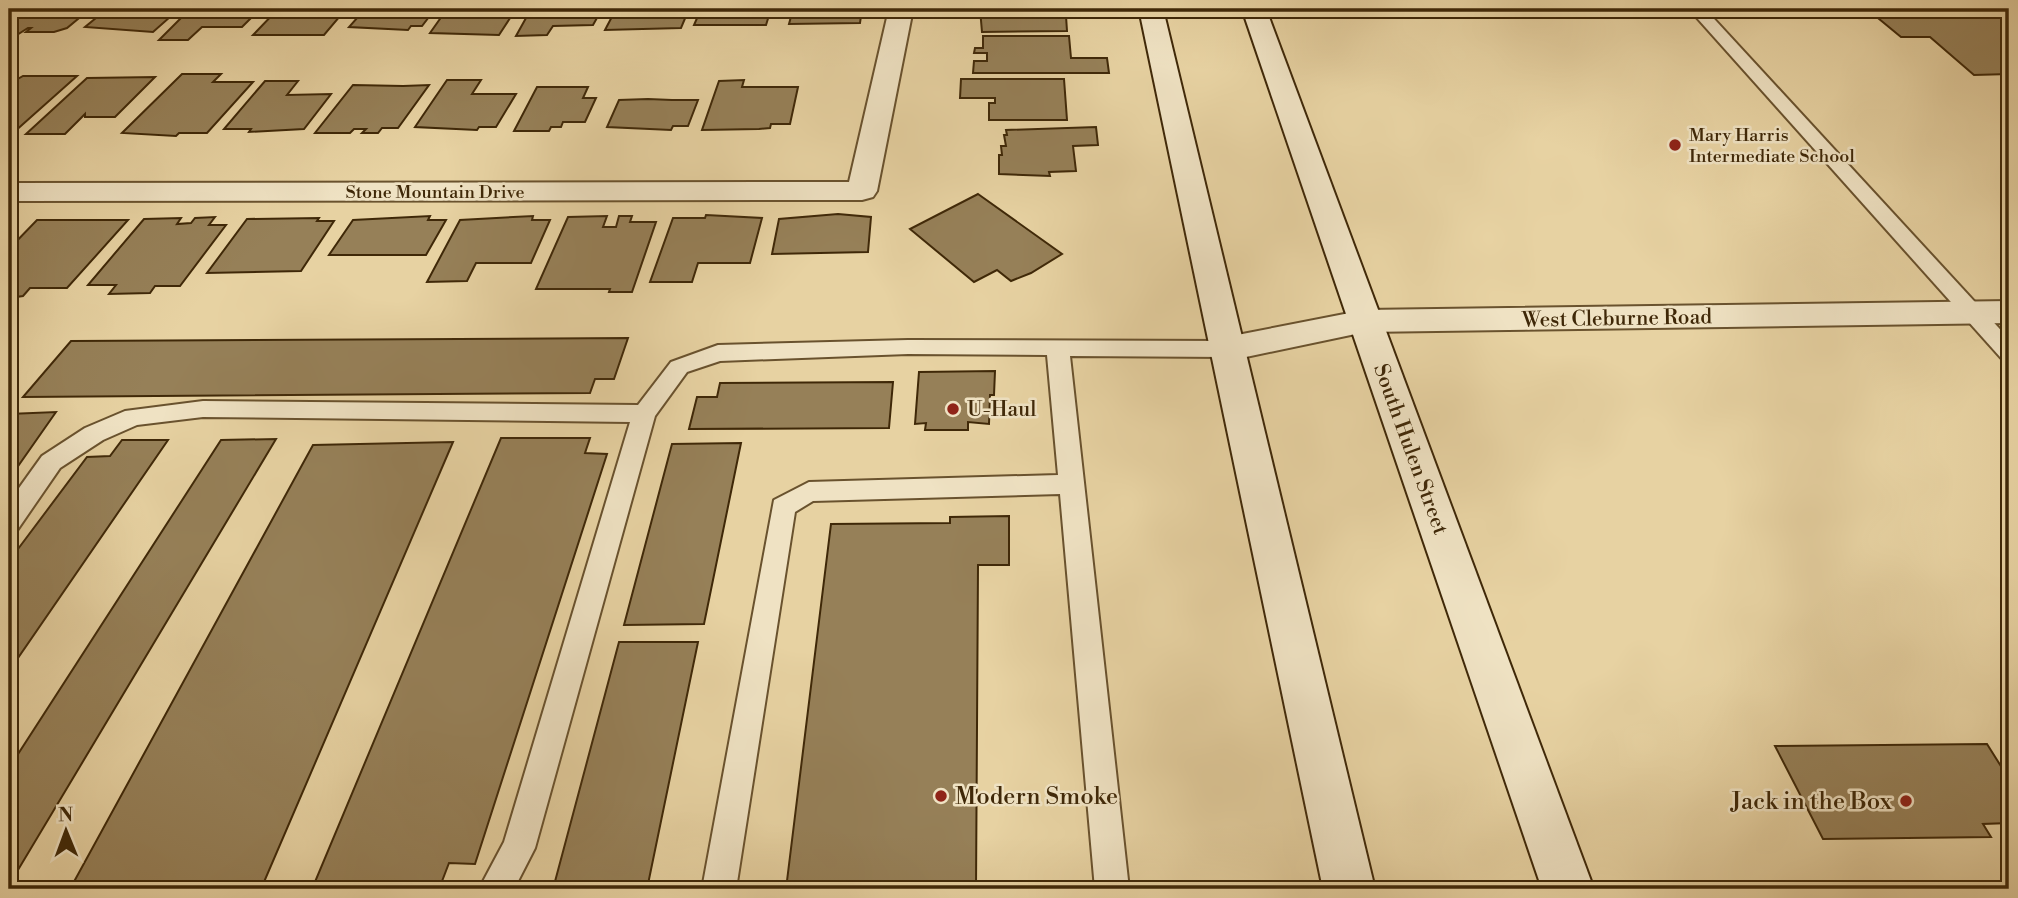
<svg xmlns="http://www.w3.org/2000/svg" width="2018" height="898" font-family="'Libre Bodoni',serif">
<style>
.building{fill:#968058;stroke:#3f2808;stroke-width:2}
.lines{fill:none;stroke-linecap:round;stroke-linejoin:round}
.service-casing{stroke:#69522e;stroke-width:4}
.minor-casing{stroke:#69522e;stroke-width:4}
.tertiary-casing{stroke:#69522e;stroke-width:4}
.secondary-casing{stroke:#3f2808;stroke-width:4}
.service{fill:#efe2c3;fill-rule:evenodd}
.minor{fill:#efe2c3;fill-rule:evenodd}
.tertiary{fill:#efe2c3;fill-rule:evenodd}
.secondary{fill:#efe2c3;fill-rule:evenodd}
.poi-dot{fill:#8f2418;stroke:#efe2c3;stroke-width:2.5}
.labels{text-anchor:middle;stroke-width:5;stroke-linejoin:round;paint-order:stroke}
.far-poi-label{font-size:18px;fill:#3f2808;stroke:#efe2c3;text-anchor:start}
.far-street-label{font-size:18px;fill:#3f2808;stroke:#efe2c3}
.street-label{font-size:21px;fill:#3f2808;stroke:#efe2c3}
.poi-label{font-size:21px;fill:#3f2808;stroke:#efe2c3;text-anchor:start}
.near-poi-label{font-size:24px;fill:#3f2808;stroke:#efe2c3;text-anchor:start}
</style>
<rect width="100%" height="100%" fill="#e7d2a2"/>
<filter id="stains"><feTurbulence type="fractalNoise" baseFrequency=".00286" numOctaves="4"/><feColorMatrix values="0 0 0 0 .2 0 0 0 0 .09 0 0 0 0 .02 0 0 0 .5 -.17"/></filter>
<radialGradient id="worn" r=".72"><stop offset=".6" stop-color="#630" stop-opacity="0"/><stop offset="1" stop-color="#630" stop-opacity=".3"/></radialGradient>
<g class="building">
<polygon points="20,9 90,9 67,28 54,32 26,32 31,28 28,28 9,40 9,18"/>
<polygon points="107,9 179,9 153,32 85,27"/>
<polygon points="190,9 260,9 242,27 202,27 188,40 159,40"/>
<polygon points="278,9 346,9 324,35 253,35"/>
<polygon points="365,9 435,9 422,26 411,26 408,30 349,27"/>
<polygon points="447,9 516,9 499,35 430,33"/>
<polygon points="531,9 602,9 593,25 553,26 547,35 516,36"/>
<polygon points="616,9 689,9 681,28 605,30"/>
<polygon points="701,9 771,9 766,25 694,25"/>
<polygon points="793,9 862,9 860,23 789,24"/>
<polygon points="980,9 1038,9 1039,16 1066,16 1067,31 982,32"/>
<polygon points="1867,9 2009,9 2009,74 1974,75 1930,37 1901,37"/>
<polygon points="983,36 1069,36 1071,58 1107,58 1109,73 973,73 974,61 987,61 987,53 974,53 975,48 983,48"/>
<polygon points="182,74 221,74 213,82 253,82 207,133 179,133 176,136 122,133"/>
<polygon points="23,76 77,76 13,133 9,133 9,84"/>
<polygon points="155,77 115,117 85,117 85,114 65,134 26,134 87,78"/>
<polygon points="961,79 1064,79 1067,120 989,120 989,103 995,103 995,98 960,98"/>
<polygon points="447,80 481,80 472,94 516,94 496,127 479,127 477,130 415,127"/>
<polygon points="744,80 742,87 798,87 790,124 771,124 770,128 759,129 702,130 719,81"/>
<polygon points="265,81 298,81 287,95 331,94 304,129 249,132 251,129 224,129"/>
<polygon points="353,85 403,86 429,85 398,128 382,128 378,133 362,133 366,129 354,129 350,133 315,133"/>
<polygon points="537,87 588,87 583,98 596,98 585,122 563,122 561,127 551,127 549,131 514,131"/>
<polygon points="648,99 672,100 698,100 688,126 673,126 671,130 607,127 619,100"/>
<polygon points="1096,127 1098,145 1073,146 1076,171 1049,172 1050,176 999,174 999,155 1002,155 1001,146 1006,146 1004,135 1007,135 1006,130"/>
<polygon points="978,194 1062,254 1031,273 1011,281 997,270 974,282 910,229"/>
<polygon points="838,214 871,217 868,252 772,254 779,219"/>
<polygon points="706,215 762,218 750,263 698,263 692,282 650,282 673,218 705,218"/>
<polygon points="430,216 428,220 446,220 426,255 329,255 353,220"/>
<polygon points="533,216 532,220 550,220 531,263 476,263 467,281 427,282 460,220"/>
<polygon points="607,216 603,227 616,227 619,216 632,216 630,222 656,222 632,292 609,292 610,289 536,289 568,217"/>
<polygon points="215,217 209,225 226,225 180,286 155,286 150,293 109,294 116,285 88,285 144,219 181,218 177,224 191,223 195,218"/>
<polygon points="319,218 317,221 334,221 301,271 207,273 247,219"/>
<polygon points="37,220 128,220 67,288 30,288 23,296 9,298 9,249"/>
<polygon points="628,338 614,379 595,379 590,393 23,397 71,341"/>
<polygon points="995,371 994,395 990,395 989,424 968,422 968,430 925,430 926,423 915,424 919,372"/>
<polygon points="893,382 889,428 689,429 697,397 717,397 720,383"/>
<polygon points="56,412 9,479 9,414"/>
<polygon points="501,438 590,438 585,453 607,454 475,864 449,863 439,889 312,889"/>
<polygon points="276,439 9,885 9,768 221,440"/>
<polygon points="122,440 168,440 9,671 9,561 87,457 110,456"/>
<polygon points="453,442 261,889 70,889 313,445"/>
<polygon points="741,443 704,624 624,625 672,444"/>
<polygon points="1009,516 1009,565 978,565 976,889 786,889 831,524 950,523 950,517"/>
<polygon points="619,642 698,642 647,889 553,889"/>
<polygon points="1987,744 2009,779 2009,823 1983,824 1991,837 1823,839 1775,746"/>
</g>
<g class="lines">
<defs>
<g id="service">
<polygon points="1689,9 1705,9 2009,339 2009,361 2001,358"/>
<polygon points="908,340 1227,341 1235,344 1238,349 1235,354 1227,357 1070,356 1129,889 1095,889 1060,494 813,501 795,512 736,889 702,889 774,500 809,482 1058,475 1047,355 908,354 720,361 687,372 655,416 535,848 514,889 479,889 504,842 630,422 203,417 137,425 103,440 60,468 18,529 9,532 9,502 42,456 85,428 125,411 203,401 638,405 671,362 718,345"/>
</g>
<polygon id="minor" points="889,9 913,9 877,191 873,197 862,200 9,201 9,183 849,182"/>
<polygon id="tertiary" points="2009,301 2009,323 1365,332 1227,361 1215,357 1209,349 1215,341 1227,337 1365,310"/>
<g id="secondary">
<polygon points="1139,9 1163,9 1375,889 1323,889"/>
<polygon points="1242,9 1266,9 1594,889 1542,889"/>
</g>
</defs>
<use href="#service" class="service-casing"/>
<use href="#minor" class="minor-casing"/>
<use href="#tertiary" class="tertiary-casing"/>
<use href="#secondary" class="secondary-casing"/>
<use href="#service" class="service"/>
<use href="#minor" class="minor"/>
<use href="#tertiary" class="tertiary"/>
<use href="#secondary" class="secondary"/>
</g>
<g class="poi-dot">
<circle cx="1675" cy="145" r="7"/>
<circle cx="953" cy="409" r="7"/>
<circle cx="941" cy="796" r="7"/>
<circle cx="1906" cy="801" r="7"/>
</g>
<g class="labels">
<g class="far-poi-label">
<text x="1689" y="141">Mary Harris<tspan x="1689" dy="21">Intermediate School</tspan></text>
</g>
<g class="far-street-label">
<text x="435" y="198">Stone Mountain Drive</text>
</g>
<g class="street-label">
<text transform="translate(1617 318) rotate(-1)" y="7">West Cleburne Road</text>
<text transform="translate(1411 449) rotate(70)" y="7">South Hulen Street</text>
</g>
<g class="poi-label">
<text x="967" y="416">U-Haul</text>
</g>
<g class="near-poi-label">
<text x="955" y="804">Modern Smoke</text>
<text x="1892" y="809" text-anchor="end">Jack in the Box</text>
</g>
</g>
<rect width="2018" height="898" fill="none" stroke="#e7d2a2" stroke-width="35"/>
<rect x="10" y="10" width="1997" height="877" fill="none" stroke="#3f2808" stroke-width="3.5"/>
<rect x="18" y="18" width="1983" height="863" fill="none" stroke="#3f2808" stroke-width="2"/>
<g transform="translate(66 831) rotate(359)" stroke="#efe2c3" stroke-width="5" paint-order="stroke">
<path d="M0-5L12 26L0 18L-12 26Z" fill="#3f2808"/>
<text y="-10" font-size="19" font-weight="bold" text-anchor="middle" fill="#3f2808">N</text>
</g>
<rect width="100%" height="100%" filter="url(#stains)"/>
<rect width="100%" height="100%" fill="url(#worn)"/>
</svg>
